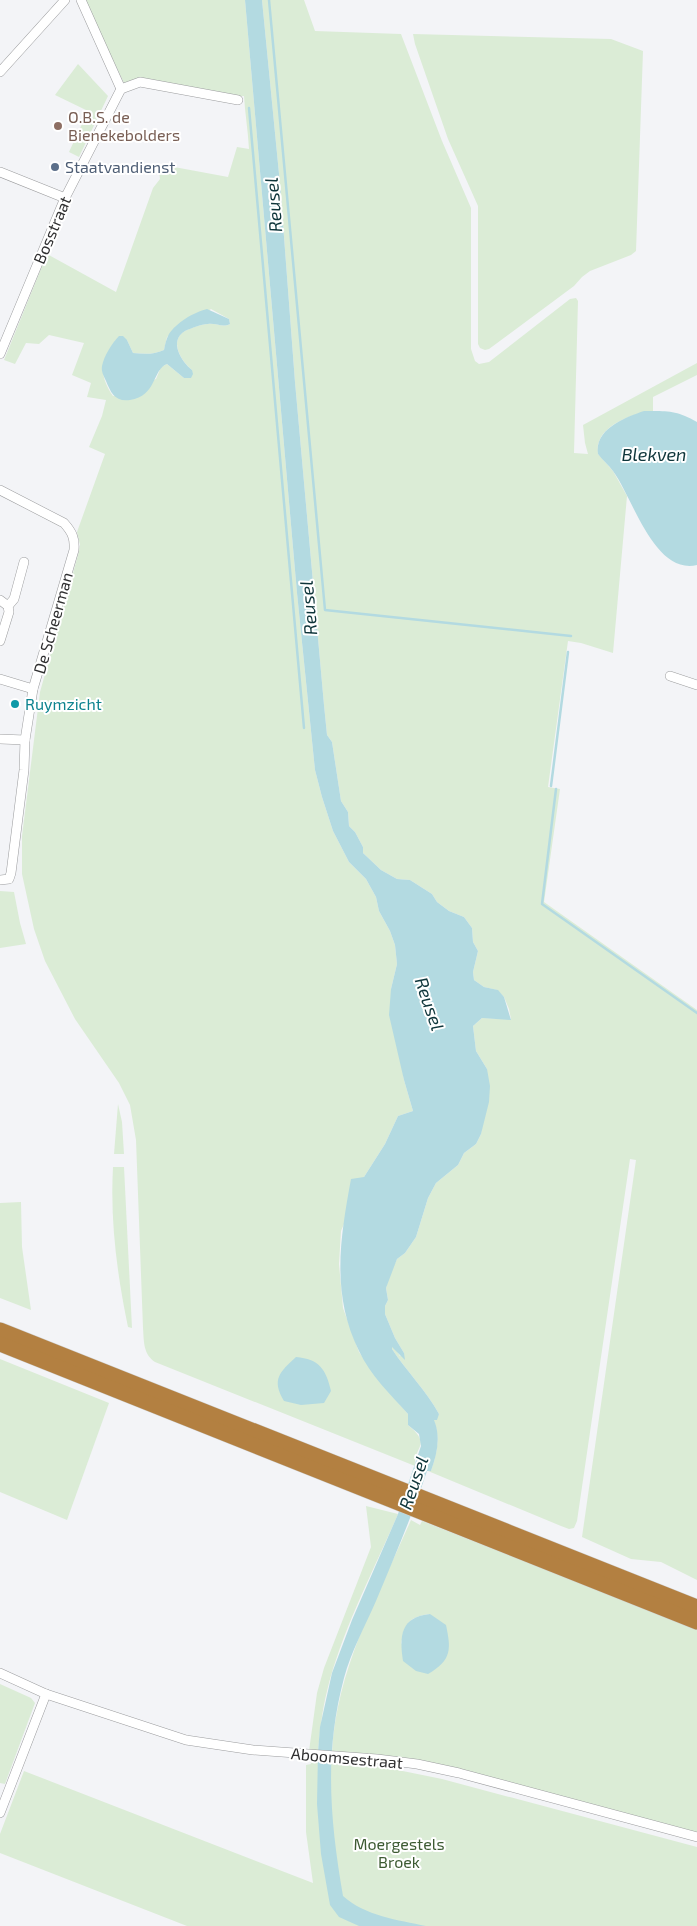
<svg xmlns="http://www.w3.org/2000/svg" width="697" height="1926" font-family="'Exo 2',sans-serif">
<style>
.green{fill:#dbecd6;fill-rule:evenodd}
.water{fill:#b3dae1}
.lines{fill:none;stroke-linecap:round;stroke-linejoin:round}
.stream{stroke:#b3dae1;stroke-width:2.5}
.minor-casing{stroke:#9c9d9f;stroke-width:10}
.motorway-casing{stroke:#d1d1d1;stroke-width:16}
.minor{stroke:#fff;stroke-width:9}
.motorway{stroke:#b38041;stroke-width:15}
.education-dot{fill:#8d6e63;stroke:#fff;stroke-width:2}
.service-dot{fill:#5c6f8a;stroke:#fff;stroke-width:2}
.culture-dot{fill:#0f9aa8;stroke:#fff;stroke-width:2}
.labels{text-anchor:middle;stroke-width:4;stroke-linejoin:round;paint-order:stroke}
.education-label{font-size:16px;fill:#785e54;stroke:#fff;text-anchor:start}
.service-label{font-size:16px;fill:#4e5e75;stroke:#fff;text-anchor:start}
.street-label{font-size:16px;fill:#2f2f30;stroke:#fff}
.culture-label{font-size:16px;fill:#0d838f;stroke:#fff;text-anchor:start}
.park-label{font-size:16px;fill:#3c5a32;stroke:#fff}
.water-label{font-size:18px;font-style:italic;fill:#0e353a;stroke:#fff}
</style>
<rect width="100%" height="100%" fill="#f3f4f7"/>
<g class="green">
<path d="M 84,0 L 245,0 L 297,593 L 315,770 L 322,797 L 333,831 L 349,862 L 366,879 L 376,897 L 379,911 L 390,931 L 395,945 L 397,964 L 391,989 L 404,1080 L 413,1111 L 398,1116 L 385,1144 L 364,1177 L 341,1231 L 339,1264 L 343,1308 L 359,1352 L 378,1379 L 408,1414 L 408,1425 C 433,1446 413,1446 415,1466 L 155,1362 C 143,1354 144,1341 143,1328 L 136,1140 L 130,1105 L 119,1083 L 75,1019 L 45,961 L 34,929 L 22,874 L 22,836 L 40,692 L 78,555 L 80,545 L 77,532 L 105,454 L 89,447 L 102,416 L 106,400 L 87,397 L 91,383 L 72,375 L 84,343 L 49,335 L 39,344 L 26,343 L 15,364 L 4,360 L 47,254 L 116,292 L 153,188 L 160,179 L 158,164 L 228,177 L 237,147 L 249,149 C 248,131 245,113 244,96 L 236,97 L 146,80 L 125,85 ZM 211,309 L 229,319 L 230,324 C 223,328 216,323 208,324 C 201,324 191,328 185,331 C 168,341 182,362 192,370 L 184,378 L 167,364 L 161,367 L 156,379 L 113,396 C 98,374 101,361 116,340 L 127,340 L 133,353 C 144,354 153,355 164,350 L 167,337 Z"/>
<path d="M 262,0 L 304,0 L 315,31 L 401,34 L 442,141 L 471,208 L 471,349 L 475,361 L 479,364 L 489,362 L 570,299 L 576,298 L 578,301 L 574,453 L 588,454 L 585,443 L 583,425 L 697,363 L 697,375 L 653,397 L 653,411 C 636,412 604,424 599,442 C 597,445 598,450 598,454 L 613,471 L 627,496 L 613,653 L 581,643 L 568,641 L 548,787 L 560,789 L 544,902 L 697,1010 L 697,1580 L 661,1562 L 631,1559 L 582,1537 L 636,1160 L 630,1159 L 577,1521 L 574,1528 L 569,1529 L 561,1526 L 428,1471 L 431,1471 C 437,1453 441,1436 433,1419 L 439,1414 C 426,1390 407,1372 392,1349 L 392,1346 L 395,1348 L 400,1356 L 404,1353 L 395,1338 L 385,1314 L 385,1306 L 388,1300 L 386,1288 L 389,1276 L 397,1259 L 405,1253 L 416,1237 L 428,1198 L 436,1183 L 458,1165 L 464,1153 L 476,1144 L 481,1134 L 487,1069 L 476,1051 L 473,1026 L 482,1018 L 511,1019 L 509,1009 L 504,997 L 497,990 L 484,987 L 474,980 L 473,972 L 478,951 L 473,942 L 472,928 L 464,917 L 449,911 L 437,902 L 432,894 L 410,880 L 397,879 L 381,870 L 363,853 L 363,847 L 355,832 L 349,826 L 348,812 L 341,801 L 332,742 L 327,735 L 324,705 L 295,382 L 280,184 Z"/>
<polygon points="413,34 611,39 643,51 636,251 631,255 590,271 582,277 574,286 489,349 485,350 480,348 478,344 478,206 448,139 415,44"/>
<polygon points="78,64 108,96 79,157 69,152 88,111 55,95"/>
<polygon points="0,891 14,892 20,923 26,944 0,948"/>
<polygon points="118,1104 122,1122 124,1154 114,1154"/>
<path d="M 113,1167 L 124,1167 L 132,1328 L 128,1327 C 117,1274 110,1221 113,1167 Z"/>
<polygon points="21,1202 22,1247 31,1310 0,1298 0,1203"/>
<polygon points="0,1359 109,1403 67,1520 0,1492"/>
<path d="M 366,1506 L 398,1514 C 373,1572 342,1630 327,1691 C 322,1711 320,1731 318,1752 L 309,1751 L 317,1693 L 324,1668 L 371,1547 Z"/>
<path d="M 411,1520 L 420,1525 L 422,1521 L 697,1629 L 697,1833 L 473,1773 L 332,1753 C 336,1670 378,1595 411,1520 ZM 430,1614 L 401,1644 C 406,1624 407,1617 430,1614 Z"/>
<polygon points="0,1684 31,1698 35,1703 5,1784 0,1783"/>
<polygon points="309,1757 341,1765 383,1767 442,1779 697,1847 697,1926 187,1926 0,1853 0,1834 24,1771 313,1883 306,1832 306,1765 311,1764"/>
</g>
<g class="water">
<path d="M 245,0 L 262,0 L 280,184 L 295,382 L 324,705 L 327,735 L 332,742 L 341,801 L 348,812 L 349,826 L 355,832 L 363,847 L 363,853 L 381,870 L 397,879 L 410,880 L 432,894 L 437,902 L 449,911 L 464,917 L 472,928 L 473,942 L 478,951 L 473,972 L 474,980 L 484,987 L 498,990 L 504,997 L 511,1020 L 482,1018 L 473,1026 L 476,1051 L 487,1069 L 490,1086 L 489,1102 L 481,1134 L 476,1144 L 464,1153 L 458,1165 L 436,1183 L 428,1198 L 416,1237 L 405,1253 L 397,1259 L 386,1288 L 388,1300 L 385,1306 L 385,1314 L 395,1338 L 404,1353 L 405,1360 L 392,1347 L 392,1349 C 407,1372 426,1390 439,1414 L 437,1420 L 434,1420 C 441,1437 437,1454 431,1471 L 427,1471 C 412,1516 394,1558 376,1601 C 365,1626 351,1652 344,1678 C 324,1753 330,1820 343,1896 C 365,1916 398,1920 426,1926 L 359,1926 L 339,1917 L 330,1905 L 321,1854 L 317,1804 L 318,1752 L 320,1727 L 332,1673 L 352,1620 L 398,1514 L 421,1446 L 419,1434 L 408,1425 L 408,1414 C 391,1395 370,1375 359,1351 C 331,1294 340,1239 351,1179 L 364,1177 L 385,1144 L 398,1116 L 413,1111 L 404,1080 L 389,1015 L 391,989 L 397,964 L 395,945 L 390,931 L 379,911 L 376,897 L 366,879 L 349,862 L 333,831 L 322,797 L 315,770 L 297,593 Z"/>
<path d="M 207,309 L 229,319 L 230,324 C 223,328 216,323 208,324 C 201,324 192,328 185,331 C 168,341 182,362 192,370 L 193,374 L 191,378 L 184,378 L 167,364 C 152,370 157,396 130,400 C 115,402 111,393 106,381 C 104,376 101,372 102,366 C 104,356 112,343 119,336 L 123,336 L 127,340 L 133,353 C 144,354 153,355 164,350 C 165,345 166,339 169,334 C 176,323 194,312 207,309 Z"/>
<path d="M 644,411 C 668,411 676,410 697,422 L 697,565 C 654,575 633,498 613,471 C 609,465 602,460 598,454 C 594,429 626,417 644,411 Z"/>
<path d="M 296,1357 C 319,1359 326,1369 331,1391 L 324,1403 L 301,1405 L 284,1401 C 271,1379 280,1372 296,1357 Z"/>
<path d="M 430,1614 L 446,1625 C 451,1649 452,1660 428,1674 L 416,1671 L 403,1661 C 399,1635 401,1617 430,1614 Z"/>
</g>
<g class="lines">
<g class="stream">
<polyline points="269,0 325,610 571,636"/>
<polyline points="249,108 304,728"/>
<polyline points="551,786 568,652"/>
<polyline points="556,789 542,904 697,1013"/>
</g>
<defs>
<g id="minor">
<polyline points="81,0 121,89"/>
<polyline points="0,72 65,0"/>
<polyline points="121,89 140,82 238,100"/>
<polyline points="0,172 65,198"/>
<polyline points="0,354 65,198 121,89"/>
<path d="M 0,490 L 64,523 C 72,532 75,538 74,550 L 33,689 L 25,740 L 24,770 L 11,873 L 9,879 L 0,880"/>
<polyline points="0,600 8,606 9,612 0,641"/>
<polyline points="8,606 14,599 24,562"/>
<polyline points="670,676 697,685"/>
<polyline points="0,679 33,689"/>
<polyline points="0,739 25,740"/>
<polyline points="0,1673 46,1694 186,1740 253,1750 377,1759 417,1764 459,1773 697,1837"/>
<polyline points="0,1813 46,1694"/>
</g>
<g id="motorway">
<polyline points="0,1330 697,1607"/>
<polyline points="0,1344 697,1622"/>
</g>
</defs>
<use href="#minor" class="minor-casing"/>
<use href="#motorway" class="motorway-casing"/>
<use href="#minor" class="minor"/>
<use href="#motorway" class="motorway"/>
</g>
<circle class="education-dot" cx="58" cy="126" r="5"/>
<circle class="service-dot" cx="55" cy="167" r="5"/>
<circle class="culture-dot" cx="15" cy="704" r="5"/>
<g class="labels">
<g class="education-label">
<text x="68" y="123">O.B.S. de<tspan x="68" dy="18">Bienekebolders</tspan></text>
</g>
<g class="service-label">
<text x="65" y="173">Staatvandienst</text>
</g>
<g class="street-label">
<text transform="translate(52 230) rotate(-67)" y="6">Bosstraat</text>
<text transform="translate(53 623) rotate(-74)" y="6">De Scheerman</text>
<text transform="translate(347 1758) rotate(5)" y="6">Aboomsestraat</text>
</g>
<g class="culture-label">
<text x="25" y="710">Ruymzicht</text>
</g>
<g class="park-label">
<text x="399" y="1850">Moergestels<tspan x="399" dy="18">Broek</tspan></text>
</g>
<g class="water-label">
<text transform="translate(274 205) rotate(-95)" y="6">Reusel</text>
<text x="654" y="461">Blekven</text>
<text transform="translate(309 608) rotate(-95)" y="6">Reusel</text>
<text transform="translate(429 1004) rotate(71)" y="6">Reusel</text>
<text transform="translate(414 1483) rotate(-71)" y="6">Reusel</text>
</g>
</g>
</svg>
